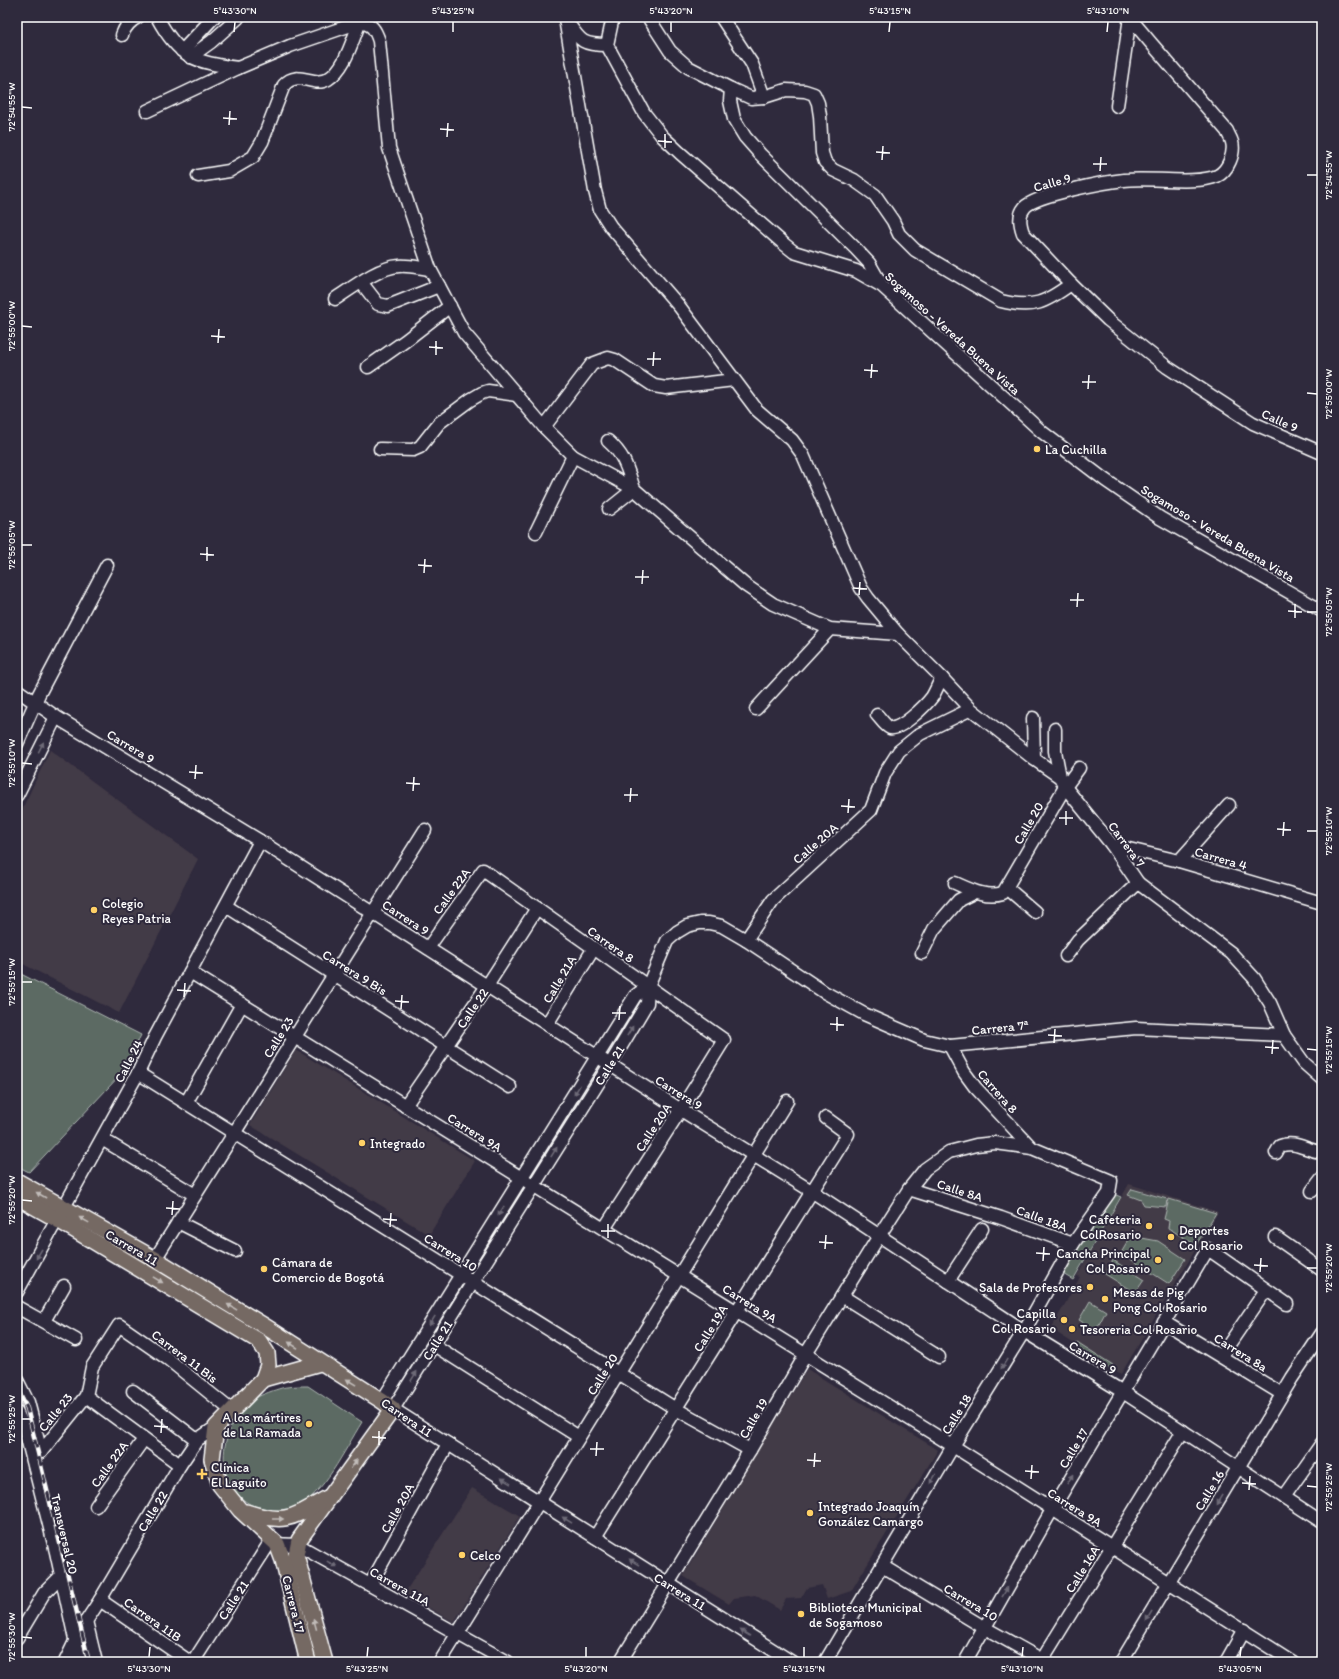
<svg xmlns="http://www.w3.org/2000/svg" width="1339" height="1679" font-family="Itim,sans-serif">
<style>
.built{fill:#423a46}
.green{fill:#5b6b63;stroke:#adb5b1}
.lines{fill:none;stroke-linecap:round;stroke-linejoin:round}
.minor-casing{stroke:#fff;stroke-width:15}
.major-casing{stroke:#fff;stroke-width:18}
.minor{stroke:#2f2a3d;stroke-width:12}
.major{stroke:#756964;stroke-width:15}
.rail-casing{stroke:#fff;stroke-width:4.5}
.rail{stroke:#2f2a3d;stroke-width:3;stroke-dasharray:9;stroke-linecap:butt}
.oneway{fill:#6d6a77}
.oneway2{fill:#c1bcb9}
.ticks{fill:none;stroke:#fff;stroke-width:1.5}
.poi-dot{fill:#ffd166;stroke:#2f2a3d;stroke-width:1.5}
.labels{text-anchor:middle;stroke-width:4;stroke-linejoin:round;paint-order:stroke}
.street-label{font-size:13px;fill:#fff;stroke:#2f2a3d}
.poi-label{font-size:13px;fill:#fff;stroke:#2f2a3d;text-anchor:start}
.neatline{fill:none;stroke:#fff;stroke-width:1.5}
.ticks-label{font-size:10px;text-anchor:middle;fill:#fff}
</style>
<rect width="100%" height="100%" fill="#2f2a3d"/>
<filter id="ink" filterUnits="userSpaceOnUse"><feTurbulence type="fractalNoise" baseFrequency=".025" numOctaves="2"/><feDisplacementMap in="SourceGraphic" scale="8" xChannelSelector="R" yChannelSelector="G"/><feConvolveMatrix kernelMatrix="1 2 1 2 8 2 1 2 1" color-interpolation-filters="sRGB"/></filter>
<g filter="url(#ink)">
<g class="built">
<polygon points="50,750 198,859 119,1013 17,961 17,820"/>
<polygon points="296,1050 475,1161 429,1235 250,1125"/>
<polygon points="1129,1184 1218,1212 1121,1374 1051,1329 1080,1277 1077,1276"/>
<polygon points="807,1369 938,1450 851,1591 827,1599 822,1585 807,1588 801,1598 786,1599 780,1610 755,1595 734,1598 729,1604 683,1576"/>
<polygon points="472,1488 520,1516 454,1622 404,1594"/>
</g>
<g class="green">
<polygon points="17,972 141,1035 123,1072 29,1172 17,1166"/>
<polygon points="1132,1189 1167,1199 1166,1207 1144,1205 1141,1200 1128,1195"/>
<polygon points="1111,1193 1121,1197 1073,1280 1061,1273"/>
<polygon points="1169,1199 1216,1213 1196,1245 1168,1228 1169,1221 1164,1219"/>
<polygon points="1131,1236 1158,1241 1185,1259 1169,1284 1121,1253"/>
<polygon points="1113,1260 1144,1280 1135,1293 1105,1274"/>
<polygon points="1090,1301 1106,1311 1096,1330 1079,1320"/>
<polygon points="1077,1342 1113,1365 1110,1369 1075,1347"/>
<path d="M 308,1386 L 362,1422 C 344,1451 325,1493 294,1510 C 288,1512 279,1511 273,1511 C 223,1506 212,1453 237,1416 C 239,1412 242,1407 245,1404 C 249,1399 281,1387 287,1387 C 294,1386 301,1386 308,1386 Z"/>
</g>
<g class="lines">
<defs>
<g id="minor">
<path d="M 157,17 C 179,58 194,62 238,68"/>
<polyline points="613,17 607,45 644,113 662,136 680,153 784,244 794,252 856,271 882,286 1042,432 1105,480 1160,518 1322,611"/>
<path d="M 648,17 L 670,51 L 688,67 L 731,89 L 751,98 L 764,97 L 786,90 L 805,91 L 814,94 L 818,103 L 820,116 L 822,153 L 825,162 L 833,170 L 854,180 L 875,195 L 893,221 L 899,234 L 915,250 L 1001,301 C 1033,309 1045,303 1071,284"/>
<polyline points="721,17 752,64 764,97"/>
<path d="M 1132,17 L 1135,24 L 1151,43 L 1227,131 C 1228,134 1231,138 1232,142 C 1235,153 1228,171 1217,176 C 1195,185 1150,177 1124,180 C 1105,182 1036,195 1025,207 C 1018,215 1020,224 1023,233 L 1071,284 L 1108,320 L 1167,367 L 1253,423 L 1322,453"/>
<polyline points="565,19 595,191 600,210 611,227 679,306 757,410 792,440 803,455 861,588 868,598 898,634 942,678 971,709 1034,759 1060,777 1065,787 1112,845 1138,883 1231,953 1254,978 1270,1003 1284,1035 1304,1063 1322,1079"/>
<path d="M 568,23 C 581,42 583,45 607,45"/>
<path d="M 122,35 C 125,26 130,21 138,17"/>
<polyline points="182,51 214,17"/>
<polyline points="190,57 211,42 238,18"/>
<polyline points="731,89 730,101 734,119 745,137 760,154 855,248 869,263 881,284"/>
<polyline points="1117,106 1130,17"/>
<path d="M 147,111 L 238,68 L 290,46 L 360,22 C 372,24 375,29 379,41 L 389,148 L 430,269 L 464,333 L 544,427 L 573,456 L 634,489 L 745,585 L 773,604 L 830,629 L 898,634"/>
<path d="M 198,176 L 229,171 L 253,157 L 262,142 L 284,85 C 298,69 313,88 328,79 C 346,68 352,40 360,22"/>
<polyline points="361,282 378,304 388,306 439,286"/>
<path d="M 335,299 C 352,288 379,267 399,266 C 409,265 420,268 430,269"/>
<polyline points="368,367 405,341 450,306"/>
<polyline points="544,427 592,364 608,358 615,360 654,386 666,388 734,380"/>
<path d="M 608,441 C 625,456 627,468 634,489 L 609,509"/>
<polyline points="380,449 413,450 420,447 439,423 470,400 482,393 488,391 517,395"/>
<polyline points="536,532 573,456"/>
<polyline points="17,690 56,717 260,841 681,1110 813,1192 1024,1331 1123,1392 1322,1522"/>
<polyline points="756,709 830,629"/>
<path d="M 877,715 C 881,719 885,726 890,728 C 900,731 926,705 932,697 C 936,691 938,684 942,678"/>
<polyline points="1033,718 1034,759"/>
<polyline points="1055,729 1055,751 1060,777"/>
<polyline points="17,744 39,694 107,565"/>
<polyline points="17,795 56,717"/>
<polyline points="1112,845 1179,861 1322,903"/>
<polyline points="1179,861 1229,805"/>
<path d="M 955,883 C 971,890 986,898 1003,893 L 1065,787 L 1079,768"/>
<polyline points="1007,888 1035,912"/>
<polyline points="226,906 510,1087"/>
<polyline points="746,940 773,900 871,810 885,773 899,751 920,734 971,709"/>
<polyline points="428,948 483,870 724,1040 685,1103 604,1229"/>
<polyline points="922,953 934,929 959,900 975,892"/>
<polyline points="1066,956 1078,940 1138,883"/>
<polyline points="190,972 953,1446 1293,1662"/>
<polyline points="547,1024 594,948"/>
<polyline points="950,1046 964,1072 975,1087 1032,1148"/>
<polyline points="138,1073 676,1409 750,1450"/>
<polyline points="186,1103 242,1004"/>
<polyline points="405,1106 487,986 537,908"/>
<polyline points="102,1139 195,1195"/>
<path d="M 1276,1153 L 1280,1146 C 1296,1140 1306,1151 1322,1152"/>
<polyline points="909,1189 1001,1218 1073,1244"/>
<polyline points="1312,1191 1322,1178"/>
<polyline points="178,1222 235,1251"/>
<polyline points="1275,1237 1322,1270"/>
<polyline points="155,1259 425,830"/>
<polyline points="948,1281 982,1229"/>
<polyline points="17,1292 138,1073 155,1037 260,841"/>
<polyline points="842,1296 939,1357"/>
<polyline points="17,1307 76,1340"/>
<polyline points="44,1321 64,1286"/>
<polyline points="1164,1322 1282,1394"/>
<polyline points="434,1345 579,1437"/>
<polyline points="1221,1356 1266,1290"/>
<polyline points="17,1380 28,1402 41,1452"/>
<polyline points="133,1391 197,1440"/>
<polyline points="86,1396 180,1465"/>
<polyline points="382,1401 635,996 648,986"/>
<polyline points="17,1413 25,1430 56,1552 80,1662"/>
<polyline points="41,1452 86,1396 92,1367 119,1325 168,1359 232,1411"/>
<polyline points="1284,1497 1322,1443"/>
<polyline points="96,1506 144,1439"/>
<polyline points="595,1537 848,1134 826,1118"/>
<polyline points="882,1566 985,1628 1046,1662"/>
<polyline points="370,1585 448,1444"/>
<polyline points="100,1600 190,1662"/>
<polyline points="86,1621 96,1662"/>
<polyline points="17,1638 44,1593 60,1577"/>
<polyline points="1042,1660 1183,1431"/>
<polyline points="65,1662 81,1629 100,1600 180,1465 197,1440 216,1427"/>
<polyline points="193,1662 267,1547 271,1544 298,1545 508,1662"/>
<polyline points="440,1662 787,1101"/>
<polyline points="620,1662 750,1450 806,1354 879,1236 909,1189 925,1169 949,1152 976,1145 995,1143 1032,1148 1111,1181 1109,1193 1073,1244 1024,1331 953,1446 825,1662"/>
<polyline points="792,1662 393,1409 614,1058 647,1003 648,986 667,941 677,932 687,926 700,923 709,923 722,926 746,940 824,992 864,1014 924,1040 950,1046 1136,1028 1284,1035"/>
<polyline points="965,1662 1052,1510 1208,1249 1287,1304"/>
<polyline points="1121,1662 1292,1378 1322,1333"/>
<polyline points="1226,1662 1244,1630"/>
<polyline points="1321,1662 1322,1661"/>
</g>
<g id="major">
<polyline points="17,1181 155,1259 266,1327 382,1401 393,1409 299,1540 296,1555 325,1662"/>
<polyline points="17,1197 58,1220 259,1341 267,1353 268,1365 263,1379 216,1427 212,1459 220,1485 240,1510 277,1544 283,1560 308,1662"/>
<polyline points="263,1379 320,1363"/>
<path d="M 246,1512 C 286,1525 292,1518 327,1498"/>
</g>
</defs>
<use href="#minor" class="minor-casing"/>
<use href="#major" class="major-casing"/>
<use href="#minor" class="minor"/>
<use href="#major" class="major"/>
<defs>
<polyline id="rail" points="17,1389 27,1408 89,1662"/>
</defs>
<use href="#rail" class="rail-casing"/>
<use href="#rail" class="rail"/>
</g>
<defs><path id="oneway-solid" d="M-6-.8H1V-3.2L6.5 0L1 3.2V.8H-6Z"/></defs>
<g class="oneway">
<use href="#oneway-solid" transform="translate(41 747) rotate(-63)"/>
<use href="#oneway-solid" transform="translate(630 1031) rotate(-59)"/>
<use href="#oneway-solid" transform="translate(577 1090) rotate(122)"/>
<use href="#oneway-solid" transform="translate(554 1152) rotate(-58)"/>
<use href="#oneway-solid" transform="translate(501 1211) rotate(122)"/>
<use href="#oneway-solid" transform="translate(39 1254) rotate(120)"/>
<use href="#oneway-solid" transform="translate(432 1321) rotate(122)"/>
<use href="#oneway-solid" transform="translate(1004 1364) rotate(122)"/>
<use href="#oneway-solid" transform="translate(414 1376) rotate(-58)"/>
<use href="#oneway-solid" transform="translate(933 1479) rotate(121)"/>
<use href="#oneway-solid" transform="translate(1070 1479) rotate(-59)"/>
<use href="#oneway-solid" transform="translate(506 1481) rotate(-148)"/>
<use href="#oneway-solid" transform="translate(1219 1500) rotate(121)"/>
<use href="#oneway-solid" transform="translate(567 1520) rotate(-148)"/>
<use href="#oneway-solid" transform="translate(634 1562) rotate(-148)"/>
<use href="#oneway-solid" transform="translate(332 1564) rotate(29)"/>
<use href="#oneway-solid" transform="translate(1005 1592) rotate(-60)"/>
<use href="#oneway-solid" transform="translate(1149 1616) rotate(121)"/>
<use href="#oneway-solid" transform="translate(745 1633) rotate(-148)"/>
</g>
<g class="oneway2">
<use href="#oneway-solid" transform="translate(41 1195) rotate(-150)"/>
<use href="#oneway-solid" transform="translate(84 1220) rotate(-151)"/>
<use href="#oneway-solid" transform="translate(158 1280) rotate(31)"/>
<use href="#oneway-solid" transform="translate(232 1307) rotate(-149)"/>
<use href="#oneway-solid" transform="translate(293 1345) rotate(-147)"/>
<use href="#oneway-solid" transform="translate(351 1382) rotate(-148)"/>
<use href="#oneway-solid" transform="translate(354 1464) rotate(-55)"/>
<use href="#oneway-solid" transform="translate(278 1519)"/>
<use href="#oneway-solid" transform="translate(315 1624) rotate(-105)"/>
</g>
</g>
<path class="ticks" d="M 234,32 L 235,22M 453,32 L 453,22M 671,32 L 671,22M 889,32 L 890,22M 1107,32 L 1108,22M 22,107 L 32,108M 223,118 L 237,119M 229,125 L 230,111M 440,129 L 454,130M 447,137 L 448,123M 658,141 L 672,142M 665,148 L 665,134M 876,152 L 890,153M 882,160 L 883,146M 1093,164 L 1107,164M 1100,171 L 1101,157M 1307,175 L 1317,175M 22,326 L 32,327M 211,336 L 225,337M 218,343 L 219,329M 429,347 L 443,348M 436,355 L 436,341M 647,359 L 661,359M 653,366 L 654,352M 864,370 L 878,371M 871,378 L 872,364M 1082,382 L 1096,382M 1088,389 L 1089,375M 1307,393 L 1317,394M 22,545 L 32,545M 200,554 L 214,555M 207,561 L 207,547M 418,565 L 432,566M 424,573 L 425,559M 635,577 L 649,577M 642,584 L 643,570M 853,588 L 867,589M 859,595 L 860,582M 1070,600 L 1084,600M 1077,607 L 1078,593M 1288,611 L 1302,612M 1307,612 L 1317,612M 1295,618 L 1295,604M 22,763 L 32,764M 189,772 L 203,773M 195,779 L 196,765M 406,783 L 420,784M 413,791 L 414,777M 624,795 L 638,795M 630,802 L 631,788M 841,806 L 855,807M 848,813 L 849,799M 1059,818 L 1073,818M 1066,825 L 1066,811M 1277,829 L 1291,830M 1307,831 L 1317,831M 1283,836 L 1284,822M 22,982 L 32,982M 177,990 L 191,991M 184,997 L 185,983M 395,1001 L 409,1002M 401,1009 L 402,995M 612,1013 L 626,1013M 619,1020 L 620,1006M 830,1024 L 844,1025M 837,1031 L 837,1017M 1048,1035 L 1062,1036M 1054,1043 L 1055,1029M 1265,1047 L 1279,1048M 1307,1049 L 1317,1050M 1272,1054 L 1273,1040M 22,1200 L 32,1201M 166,1208 L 180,1209M 172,1215 L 173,1201M 383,1219 L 397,1220M 390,1227 L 391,1213M 601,1231 L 615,1231M 608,1238 L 608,1224M 819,1242 L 833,1243M 825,1249 L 826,1235M 1036,1253 L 1050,1254M 1043,1261 L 1044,1247M 1254,1265 L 1268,1266M 1307,1268 L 1317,1268M 1260,1272 L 1261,1258M 22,1419 L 32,1419M 154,1426 L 168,1427M 161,1433 L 162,1419M 372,1437 L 386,1438M 379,1445 L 379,1431M 590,1449 L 604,1449M 596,1456 L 597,1442M 807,1460 L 821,1461M 814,1467 L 815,1453M 1025,1471 L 1039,1472M 1031,1479 L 1032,1465M 1242,1483 L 1256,1484M 1307,1486 L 1317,1487M 1249,1490 L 1250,1476M 22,1637 L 32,1638M 149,1657 L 150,1647M 367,1657 L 368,1647M 586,1657 L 586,1647M 804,1657 L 804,1647M 1022,1657 L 1023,1647M 1240,1657 L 1241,1647"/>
<g class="poi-dot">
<circle cx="1037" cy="449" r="4"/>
<circle cx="94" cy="910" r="4"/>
<circle cx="362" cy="1143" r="4"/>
<circle cx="1149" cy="1226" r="4"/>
<circle cx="1171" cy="1237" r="4"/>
<circle cx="1158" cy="1260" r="4"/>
<circle cx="264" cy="1269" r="4"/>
<circle cx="1090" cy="1287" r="4"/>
<circle cx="1105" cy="1299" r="4"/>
<circle cx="1064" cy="1320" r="4"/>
<circle cx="1072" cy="1329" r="4"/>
<circle cx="309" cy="1424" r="4"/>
<path d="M200 1468h4v4h4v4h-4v4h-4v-4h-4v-4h4z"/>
<circle cx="810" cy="1513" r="4"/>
<circle cx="462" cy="1555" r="4"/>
<circle cx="801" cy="1614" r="4"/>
</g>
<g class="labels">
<g class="street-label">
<text transform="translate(1052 182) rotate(-16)" y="5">Calle 9</text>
<text transform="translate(953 333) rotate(42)" y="5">Sogamoso - Vereda Buena Vista</text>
<text transform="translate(1280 420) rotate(24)" y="5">Calle 9</text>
<text transform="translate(1218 533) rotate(31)" y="5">Sogamoso - Vereda Buena Vista</text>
<text transform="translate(131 746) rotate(31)" y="5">Carrera 9</text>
<text transform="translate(1028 823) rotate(-60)" y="5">Calle 20</text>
<text transform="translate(815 843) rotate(-41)" y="5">Calle 20A</text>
<text transform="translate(1127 844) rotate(54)" y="5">Carrera 7</text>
<text transform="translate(1221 858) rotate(16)" y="5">Carrera 4</text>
<text transform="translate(451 891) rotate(-54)" y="5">Calle 22A</text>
<text transform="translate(406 917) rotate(33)" y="5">Carrera 9</text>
<text transform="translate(611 944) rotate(35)" y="5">Carrera 8</text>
<text transform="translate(355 972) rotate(32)" y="5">Carrera 9 Bis</text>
<text transform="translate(559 979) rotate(-59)" y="5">Calle 21A</text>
<text transform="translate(472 1008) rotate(-56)" y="5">Calle 22</text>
<text transform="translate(1000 1027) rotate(-6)" y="5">Carrera 7ª</text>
<text transform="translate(278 1037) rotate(-58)" y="5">Calle 23</text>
<text transform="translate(128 1061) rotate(-63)" y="5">Calle 24</text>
<text transform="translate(609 1065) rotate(-58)" y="5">Calle 21</text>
<text transform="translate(998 1091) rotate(49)" y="5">Carrera 8</text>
<text transform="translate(679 1092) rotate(32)" y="5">Carrera 9</text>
<text transform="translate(653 1127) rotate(-57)" y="5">Calle 20A</text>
<text transform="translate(475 1132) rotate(32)" y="5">Carrera 9A</text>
<text transform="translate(960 1190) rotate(18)" y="5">Calle 8A</text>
<text transform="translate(1042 1218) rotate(20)" y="5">Calle 18A</text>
<text transform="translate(132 1247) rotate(30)" y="5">Carrera 11</text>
<text transform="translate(451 1252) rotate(32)" y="5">Carrera 10</text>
<text transform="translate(750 1303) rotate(32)" y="5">Carrera 9A</text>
<text transform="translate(710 1328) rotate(-58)" y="5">Calle 19A</text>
<text transform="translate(437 1340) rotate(-58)" y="5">Calle 21</text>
<text transform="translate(1241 1352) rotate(32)" y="5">Carrera 8a</text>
<text transform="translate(185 1356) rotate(37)" y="5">Carrera 11 Bis</text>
<text transform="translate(1093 1357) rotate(31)" y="5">Carrera 9</text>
<text transform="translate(602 1374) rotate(-58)" y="5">Calle 20</text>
<text transform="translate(55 1412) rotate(-51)" y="5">Calle 23</text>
<text transform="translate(956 1414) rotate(-58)" y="5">Calle 18</text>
<text transform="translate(407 1417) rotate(34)" y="5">Carrera 11</text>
<text transform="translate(753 1418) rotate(-60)" y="5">Calle 19</text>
<text transform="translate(1073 1448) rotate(-59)" y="5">Calle 17</text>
<text transform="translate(109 1464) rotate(-54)" y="5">Calle 22A</text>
<text transform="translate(1209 1490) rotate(-59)" y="5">Calle 16</text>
<text transform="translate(1075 1507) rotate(32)" y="5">Carrera 9A</text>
<text transform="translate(397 1508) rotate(-61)" y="5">Calle 20A</text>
<text transform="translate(152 1511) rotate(-59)" y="5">Calle 22</text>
<text transform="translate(65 1534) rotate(77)" y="5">Transversal 20</text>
<text transform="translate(1082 1569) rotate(-58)" y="5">Calle 16A</text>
<text transform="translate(400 1586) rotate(29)" y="5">Carrera 11A</text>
<text transform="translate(680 1591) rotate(32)" y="5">Carrera 11</text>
<text transform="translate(233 1600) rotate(-57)" y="5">Calle 21</text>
<text transform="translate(971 1602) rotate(31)" y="5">Carrera 10</text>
<text transform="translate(294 1604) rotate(76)" y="5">Carrera 17</text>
<text transform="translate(153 1619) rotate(35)" y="5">Carrera 11B</text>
</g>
<g class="poi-label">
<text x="1045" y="454">La Cuchilla</text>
<text x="102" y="908">Colegio<tspan x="102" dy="15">Reyes Patria</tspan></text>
<text x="370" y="1148">Integrado</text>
<text x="1141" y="1224" text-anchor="end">Cafeteria<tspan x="1141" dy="15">ColRosario</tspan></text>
<text x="1179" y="1235">Deportes<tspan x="1179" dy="15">Col Rosario</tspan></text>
<text x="1150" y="1258" text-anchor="end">Cancha Principal<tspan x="1150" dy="15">Col Rosario</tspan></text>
<text x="272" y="1267">Cámara de<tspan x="272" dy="15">Comercio de Bogotá</tspan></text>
<text x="1082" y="1292" text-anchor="end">Sala de Profesores</text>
<text x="1113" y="1297">Mesas de Pig<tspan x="1113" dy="15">Pong Col Rosario</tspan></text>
<text x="1056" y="1318" text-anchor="end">Capilla<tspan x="1056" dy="15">Col Rosario</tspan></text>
<text x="1080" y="1334">Tesoreria Col Rosario</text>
<text x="301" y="1422" text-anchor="end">A los mártires<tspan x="301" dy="15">de La Ramada</tspan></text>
<text x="211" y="1472">Clínica<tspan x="211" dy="15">El Laguito</tspan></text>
<text x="818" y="1511">Integrado Joaquín<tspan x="818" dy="15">González Camargo</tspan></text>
<text x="470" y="1560">Celco</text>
<text x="809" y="1612">Biblioteca Municipal<tspan x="809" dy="15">de Sogamoso</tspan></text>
</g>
</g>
<rect width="1339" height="1679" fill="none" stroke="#2f2a3d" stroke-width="44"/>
<rect x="22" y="22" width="1295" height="1635" class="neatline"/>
<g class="ticks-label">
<text x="235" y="14">5°43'30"N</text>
<text x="453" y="14">5°43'25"N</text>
<text x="671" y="14">5°43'20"N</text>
<text x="890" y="14">5°43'15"N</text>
<text x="1108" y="14">5°43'10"N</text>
<text transform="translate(11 107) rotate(-90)" y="4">72°54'55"W</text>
<text transform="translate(1328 175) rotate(-90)" y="4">72°54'55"W</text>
<text transform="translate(11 326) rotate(-90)" y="4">72°55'00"W</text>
<text transform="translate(1328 394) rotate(-90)" y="4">72°55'00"W</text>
<text transform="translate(11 545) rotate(-90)" y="4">72°55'05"W</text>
<text transform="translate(1328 612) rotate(-90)" y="4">72°55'05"W</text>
<text transform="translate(11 763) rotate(-90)" y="4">72°55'10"W</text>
<text transform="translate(1328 831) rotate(-90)" y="4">72°55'10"W</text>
<text transform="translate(11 982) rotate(-90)" y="4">72°55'15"W</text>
<text transform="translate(1328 1050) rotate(-90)" y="4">72°55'15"W</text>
<text transform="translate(11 1200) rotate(-90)" y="4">72°55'20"W</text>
<text transform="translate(1328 1268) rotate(-90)" y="4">72°55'20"W</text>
<text transform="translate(11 1419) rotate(-90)" y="4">72°55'25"W</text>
<text transform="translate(1328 1487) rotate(-90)" y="4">72°55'25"W</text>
<text transform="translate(11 1637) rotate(-90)" y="4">72°55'30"W</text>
<text x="149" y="1672">5°43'30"N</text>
<text x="367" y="1672">5°43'25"N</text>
<text x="586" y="1672">5°43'20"N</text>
<text x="804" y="1672">5°43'15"N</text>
<text x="1022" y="1672">5°43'10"N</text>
<text x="1240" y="1672">5°43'05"N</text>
</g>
</svg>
